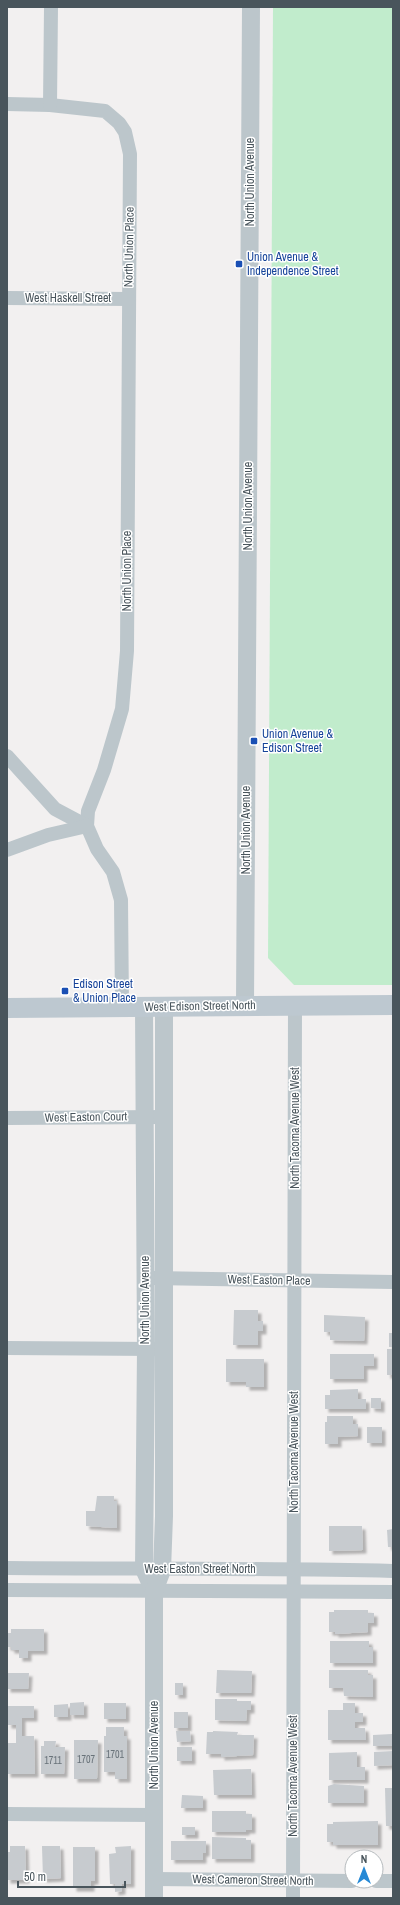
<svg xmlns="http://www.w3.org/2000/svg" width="400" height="1905" font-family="'Archivo Narrow',sans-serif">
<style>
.green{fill:#c1eccc}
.building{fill:#c7cbcf;filter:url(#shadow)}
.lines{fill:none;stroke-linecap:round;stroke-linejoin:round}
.minor{stroke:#bcc6cb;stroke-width:14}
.tertiary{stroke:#bcc6cb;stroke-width:18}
.secondary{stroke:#bdc8d0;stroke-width:20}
.transit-dot{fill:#1a4fb4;stroke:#fff;stroke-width:1.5}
.labels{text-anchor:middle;stroke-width:3;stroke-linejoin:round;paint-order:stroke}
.number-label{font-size:10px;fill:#687279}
.street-label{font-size:12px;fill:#49555c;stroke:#fff}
.transit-label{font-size:12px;fill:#164399;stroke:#fff;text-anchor:start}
</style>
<defs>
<filter id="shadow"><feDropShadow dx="3.5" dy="3.5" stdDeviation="1" flood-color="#0004"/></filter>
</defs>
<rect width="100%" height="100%" fill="#f2f0f0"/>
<polygon class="green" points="273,7 393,7 393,985 294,985 268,958"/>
<g class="building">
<polygon points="234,1310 258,1310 258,1321 263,1321 263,1331 258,1331 258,1345 233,1345"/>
<polygon points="324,1315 365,1317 364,1341 330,1340 330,1332 324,1332"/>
<rect x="389" y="1333" width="4" height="14"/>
<rect x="387" y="1349" width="6" height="26"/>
<polygon points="330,1354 374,1354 374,1366 364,1366 364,1379 330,1379"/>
<polygon points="226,1359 264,1359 264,1387 246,1387 246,1382 226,1382"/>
<polygon points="358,1389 358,1399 366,1399 366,1409 325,1409 325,1395 330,1395 330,1390"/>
<polygon points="371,1398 381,1398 381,1409 371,1408"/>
<polygon points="327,1416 353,1416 353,1424 358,1424 358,1436 338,1437 338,1444 325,1444 325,1422 327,1422"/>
<rect x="367" y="1427" width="15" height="16"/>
<polygon points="97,1496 114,1496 114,1501 117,1501 117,1528 86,1526 86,1511 95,1511"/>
<polygon points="329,1526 362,1526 363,1550 329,1551"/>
<polygon points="393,1529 393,1547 388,1547 387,1530"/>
<polygon points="334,1610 368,1610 368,1613 374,1613 374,1623 368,1623 368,1632 335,1634 335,1632 329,1632 329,1612 334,1612"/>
<polygon points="11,1629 44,1629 44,1651 28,1651 28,1658 19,1658 19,1650 11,1650 11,1647 7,1647 7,1633 11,1633"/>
<polygon points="330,1641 369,1641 369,1647 373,1647 373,1663 330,1663"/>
<polygon points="217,1670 252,1671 251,1693 216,1693"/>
<polygon points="329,1670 368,1670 368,1675 373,1675 373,1697 344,1696 343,1688 329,1688"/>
<polygon points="7,1673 29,1673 28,1689 7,1689"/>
<rect x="175" y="1683" width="8" height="12"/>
<polygon points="215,1699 237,1699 237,1701 251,1701 251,1710 247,1710 246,1721 215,1720"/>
<polygon points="84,1702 84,1715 70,1715 70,1703"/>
<rect x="104" y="1703" width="22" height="16"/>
<polygon points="343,1703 355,1703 355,1713 363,1713 363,1722 355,1722 355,1728 365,1728 366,1740 328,1740 328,1710 343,1710"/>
<polygon points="68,1704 68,1717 54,1717 54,1705"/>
<polygon points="8,1706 34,1706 34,1718 22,1718 22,1736 34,1736 35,1774 7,1774 7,1743 16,1743 16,1725 8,1725"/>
<rect x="174" y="1712" width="14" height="16"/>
<polygon points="106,1727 124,1727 124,1736 127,1736 127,1779 115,1779 115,1772 104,1772 104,1736 106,1736"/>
<polygon points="176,1731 190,1731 191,1741 177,1742"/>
<polygon points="213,1731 238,1732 237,1735 254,1735 253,1755 221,1757 221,1754 206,1754 207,1732 213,1732"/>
<polygon points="392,1734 392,1746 373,1746 373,1735"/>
<polygon points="74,1740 98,1740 97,1779 74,1779"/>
<polygon points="44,1741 56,1741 55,1747 65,1747 64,1774 41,1774 41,1746 44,1746"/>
<rect x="177" y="1747" width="15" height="14"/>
<polygon points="393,1751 393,1765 374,1766 374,1752"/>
<polygon points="357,1752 357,1767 365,1767 365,1780 329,1780 329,1753"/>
<polygon points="251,1769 252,1795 214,1795 213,1770"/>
<polygon points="334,1784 364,1786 364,1803 328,1803 328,1786"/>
<polygon points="385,1788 393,1788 393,1826 386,1826"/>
<polygon points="182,1795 203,1796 203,1808 181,1808"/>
<polygon points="212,1811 246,1811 246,1814 252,1814 252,1830 246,1830 246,1832 212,1832"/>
<polygon points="378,1821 378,1845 333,1845 333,1842 327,1842 327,1824 333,1824 333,1822"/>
<rect x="182" y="1827" width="13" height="8"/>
<polygon points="212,1837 246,1838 246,1840 251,1840 251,1859 212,1859"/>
<polygon points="171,1841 206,1841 206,1853 203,1853 203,1860 171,1860"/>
<polygon points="10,1846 25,1846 26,1880 7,1880 7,1852 10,1852"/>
<polygon points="42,1846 60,1846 61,1878 43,1879"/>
<polygon points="131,1846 131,1884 122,1884 122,1891 115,1892 115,1884 110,1884 109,1854 116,1853 115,1847"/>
<polygon points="73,1847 95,1847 95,1881 91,1881 91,1888 73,1888"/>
</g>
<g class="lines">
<g class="minor">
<polyline points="7,104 50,105 105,111 119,123 125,132 130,154 127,651 122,709 104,770 88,811 87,826 97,849 113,872 121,900 122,1007"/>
<polyline points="50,105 51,7"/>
<polyline points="7,298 128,299"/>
<polyline points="7,756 55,809 87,826"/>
<polyline points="7,850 48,835 87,826"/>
<polyline points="7,1118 165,1117"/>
<polyline points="153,1278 393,1282"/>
<polyline points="7,1348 157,1349"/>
<path d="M 7,1568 C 136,1569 264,1568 393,1571"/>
<polyline points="7,1590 393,1592"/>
<polyline points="7,1814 153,1815"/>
<polyline points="154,1879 352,1881"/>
<polyline points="376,1881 393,1881"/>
<polyline points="293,1898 295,1005"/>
</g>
<g class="tertiary">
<polyline points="245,1005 251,7"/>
<polyline points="144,1007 146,1349 144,1569 154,1591"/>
<polyline points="154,1898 154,1591 162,1570 164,1516 164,1006"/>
</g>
<polyline class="secondary" points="7,1008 393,1005"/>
</g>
<g class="transit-dot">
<rect x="235" y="260" width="8" height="8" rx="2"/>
<rect x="250" y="737" width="8" height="8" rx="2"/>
<rect x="61" y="987" width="8" height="8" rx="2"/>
</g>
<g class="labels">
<g class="number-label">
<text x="115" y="1758">1701</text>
<text x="86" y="1763">1707</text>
<text x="53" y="1764">1711</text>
</g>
<g class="street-label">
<text transform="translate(250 182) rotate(-90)" y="4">North Union Avenue</text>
<text transform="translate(129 247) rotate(-89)" y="4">North Union Place</text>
<text x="68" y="302">West Haskell Street</text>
<text transform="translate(248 506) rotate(-90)" y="4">North Union Avenue</text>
<text transform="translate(127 571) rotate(-90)" y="4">North Union Place</text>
<text transform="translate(246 830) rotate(-90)" y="4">North Union Avenue</text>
<text transform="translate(200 1006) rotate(-1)" y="4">West Edison Street North</text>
<text transform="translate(86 1117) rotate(-1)" y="4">West Easton Court</text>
<text transform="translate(295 1128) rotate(-90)" y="4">North Tacoma Avenue West</text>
<text transform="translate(269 1280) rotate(1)" y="4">West Easton Place</text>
<text transform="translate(145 1300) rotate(-90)" y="4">North Union Avenue</text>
<text transform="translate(294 1452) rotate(-90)" y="4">North Tacoma Avenue West</text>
<text x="200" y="1573">West Easton Street North</text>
<text transform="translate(154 1745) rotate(-90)" y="4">North Union Avenue</text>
<text transform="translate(293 1776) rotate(-90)" y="4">North Tacoma Avenue West</text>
<text transform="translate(253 1880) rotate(1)" y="4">West Cameron Street North</text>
</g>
<g class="transit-label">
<text x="247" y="261">Union Avenue &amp;<tspan x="247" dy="14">Independence Street</tspan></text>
<text x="262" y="738">Union Avenue &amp;<tspan x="262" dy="14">Edison Street</tspan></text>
<text x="73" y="988">Edison Street<tspan x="73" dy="14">&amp; Union Place</tspan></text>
</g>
</g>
<rect width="400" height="1905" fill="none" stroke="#49555c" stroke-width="16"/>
<g transform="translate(364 1869)"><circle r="19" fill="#ffffff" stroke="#b6bbbe"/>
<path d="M0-3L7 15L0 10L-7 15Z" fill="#2689d6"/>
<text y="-6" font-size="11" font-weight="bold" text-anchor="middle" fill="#49555c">N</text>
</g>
<path d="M18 1881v6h107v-6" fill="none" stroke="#49555c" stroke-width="2"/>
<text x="24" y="1881" font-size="12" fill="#49555c" stroke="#ffffff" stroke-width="3" paint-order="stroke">50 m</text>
</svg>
